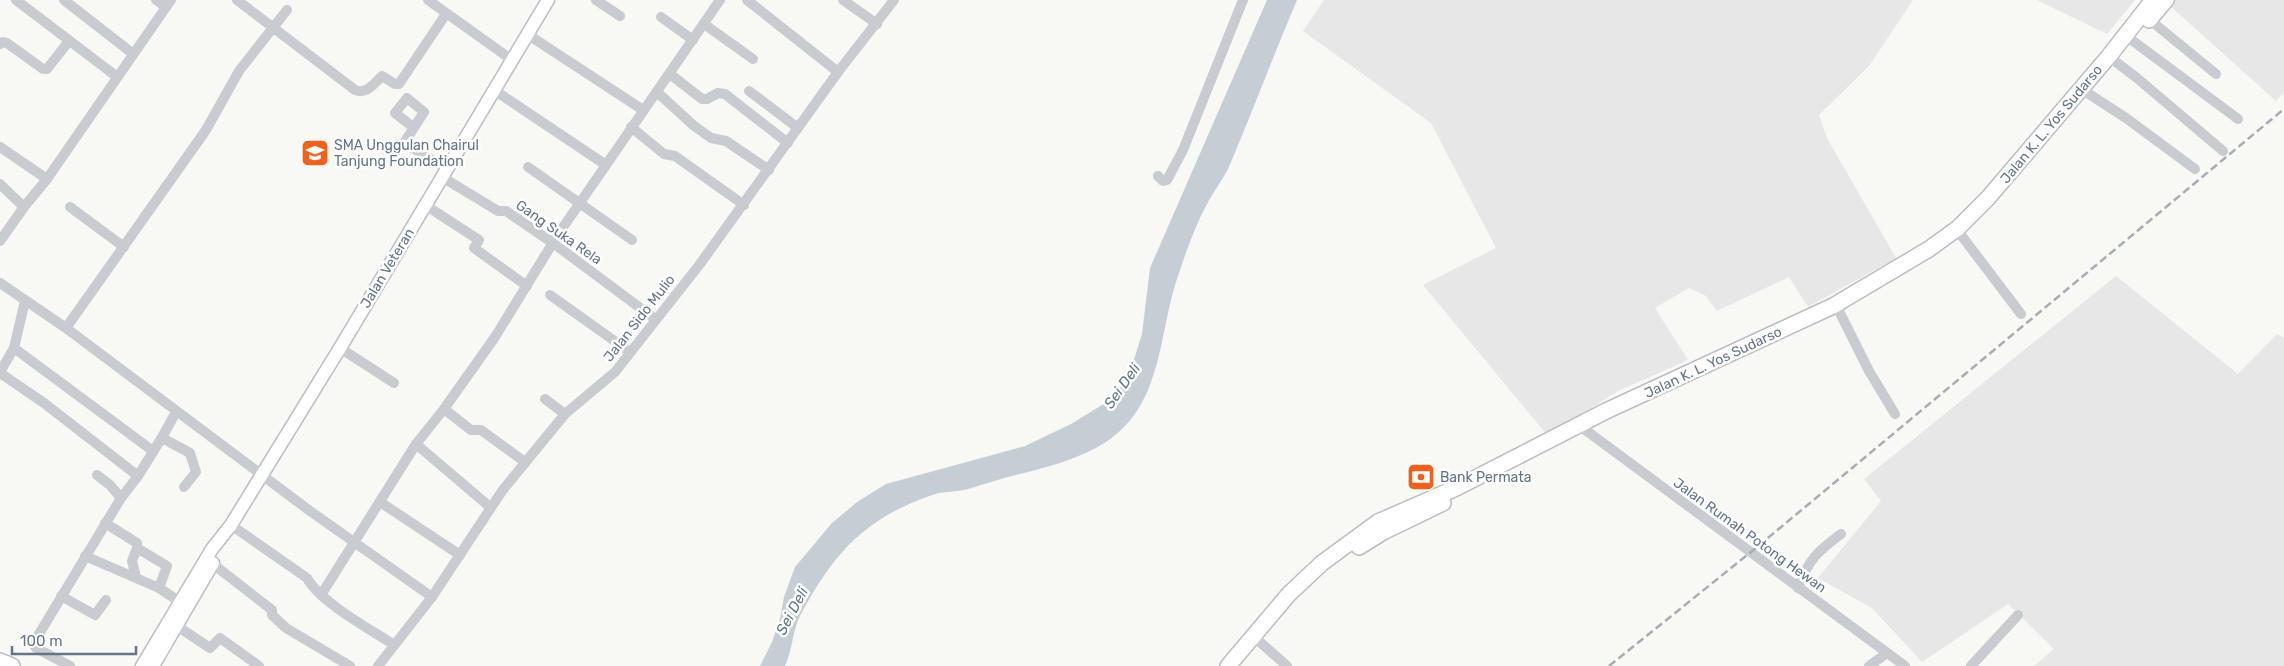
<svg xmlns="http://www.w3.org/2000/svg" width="2284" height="666" font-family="Rubik,sans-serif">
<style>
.built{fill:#e6e7e6}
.water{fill:#c4ced4}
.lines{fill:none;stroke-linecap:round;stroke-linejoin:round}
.major-casing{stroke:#bbbec3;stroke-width:15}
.highway-casing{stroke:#babdc1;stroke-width:18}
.minor{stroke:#c8cbcf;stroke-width:10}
.major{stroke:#fff;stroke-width:12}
.highway{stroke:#fff;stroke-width:15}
.rail{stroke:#a7adb4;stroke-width:2.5;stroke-dasharray:8 4;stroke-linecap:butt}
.labels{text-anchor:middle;stroke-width:5;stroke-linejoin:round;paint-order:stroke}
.street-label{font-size:14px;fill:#647589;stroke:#fff}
.poi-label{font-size:14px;fill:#647589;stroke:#fff;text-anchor:start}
.water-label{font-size:15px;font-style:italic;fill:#607784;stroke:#fff}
</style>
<rect width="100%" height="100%" fill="#f8f8f5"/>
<g class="built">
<polygon points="1324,0 1913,0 1869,66 1819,115 1827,138 1896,258 1808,307 1789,277 1717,311 1706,296 1689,288 1655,308 1688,360 1618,391 1548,436 1423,285 1496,248 1431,123 1303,31"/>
<polygon points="2037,0 2135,0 2107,34"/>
<polygon points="2171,0 2284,0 2284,92 2276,101 2168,4"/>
<polygon points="2116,276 2238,374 2277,334 2284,338 2284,666 2034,666 2054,649 2008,604 1922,662 1872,608 1818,578 1881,501 1864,479"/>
</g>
<path class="water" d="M 1267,0 L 1297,0 C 1273,56 1252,113 1228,169 C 1222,181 1213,192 1207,204 C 1195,226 1186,252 1178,276 C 1160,327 1163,392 1120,431 C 1094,455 1053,466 1020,474 C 1002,478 985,484 968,489 C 956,492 943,491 932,495 C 863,519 832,555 799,618 C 792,634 792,651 785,666 L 760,666 L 772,642 L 780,619 L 784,597 L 795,567 L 832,523 L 857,502 L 886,484 L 1025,446 L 1071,424 L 1102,405 L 1121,385 L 1132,366 L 1142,334 L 1150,268 Z"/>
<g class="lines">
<defs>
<g id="major">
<polyline points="142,666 212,549 231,525 340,348 548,0"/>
<polyline points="153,666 213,563"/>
</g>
<g id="highway">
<polyline points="2149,20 2166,0"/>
<polyline points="1359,547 1383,532 1443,503"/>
<polyline points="0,661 12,666"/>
<polyline points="1228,666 1289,594 1322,563 1378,522 1456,488 1606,411 1833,306 1929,249 1958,228 1988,198 2109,56 2153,0"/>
</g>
</defs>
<use href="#major" class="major-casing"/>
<use href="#highway" class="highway-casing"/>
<g class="minor">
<polyline points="16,0 116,76"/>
<polyline points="64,0 132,53"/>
<polyline points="156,0 166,7"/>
<path d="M 237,0 L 355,90 C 367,95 374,83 382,76 L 395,84 L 399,84 L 446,14"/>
<polyline points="428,0 512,60"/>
<polyline points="596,0 620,16"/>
<polyline points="747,0 838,72"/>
<polyline points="843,0 877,24"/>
<polyline points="661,17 693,40"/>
<polyline points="2150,20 2216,74"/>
<polyline points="704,24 753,59"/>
<polyline points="527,34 643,110"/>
<polyline points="2133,41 2238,119"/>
<polyline points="0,44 3,42 7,43 43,69 47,69 69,41"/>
<polyline points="2116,62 2137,78 2223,151"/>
<polyline points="670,74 702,99 707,99 718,93 725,94 788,143"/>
<polyline points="494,90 606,165"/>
<polyline points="749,91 798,128"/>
<polyline points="657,92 693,125 711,138 726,141 769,170"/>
<polyline points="2089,94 2126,118 2195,169"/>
<polyline points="413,127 395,113 407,98 424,112 404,143 447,169"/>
<polyline points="631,127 664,154 675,156 744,205"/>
<polyline points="0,147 47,179"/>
<polyline points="528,167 632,240"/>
<polyline points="1158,176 1163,181 1167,180 1183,150 1243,0"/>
<polyline points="442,177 498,211 506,211 553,243 655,319"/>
<polyline points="0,184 24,207"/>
<polyline points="425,205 479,240 474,248 527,286"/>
<polyline points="70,207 124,247"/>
<polyline points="1961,235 2021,314"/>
<polyline points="0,241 24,207 47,179 171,0"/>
<polyline points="0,283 66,328 310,511 432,597"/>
<polyline points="550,295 630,352"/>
<polyline points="1839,311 1869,371 1895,414"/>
<polyline points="66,328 206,130 239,71 287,10"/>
<polyline points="14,348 153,451"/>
<polyline points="340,348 394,383"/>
<polyline points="0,372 14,348 25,301"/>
<polyline points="0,373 44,403 138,476 161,439 164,439 190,453 196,472 184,487"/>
<polyline points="545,399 565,414"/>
<polyline points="444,409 471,430 481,430 525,462"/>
<polyline points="1580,424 1584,429 1905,666"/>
<polyline points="161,439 176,412"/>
<polyline points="416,444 490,507"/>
<polyline points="121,498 138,476"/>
<polyline points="380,502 460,555"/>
<polyline points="105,523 137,543 137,548 167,566 159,588"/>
<path d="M 231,525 L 307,578 C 320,602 370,629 394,645"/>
<polyline points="85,556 159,588 180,602"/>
<polyline points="213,564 272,610 272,615 286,628 350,666"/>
<polyline points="136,577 132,561 137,548"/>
<path d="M 1798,588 C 1808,560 1818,551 1841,534"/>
<polyline points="321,595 416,444 444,409 495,337 557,236 720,0"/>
<polyline points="61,596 95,615 106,600"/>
<polyline points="177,626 210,648 220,638 259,666"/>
<polyline points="1252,635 1287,666"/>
<polyline points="70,666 36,648 33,644 121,498 110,485 97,475"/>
<polyline points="378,666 432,597 502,491 565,414 615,372 700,264 838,72 894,0"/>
<polyline points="1869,666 1887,653"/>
<polyline points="1971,666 2018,615"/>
</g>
<use href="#major" class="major"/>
<use href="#highway" class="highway"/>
<polyline class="rail" points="1609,666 1751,552 2284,109"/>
</g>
<defs>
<symbol id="school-square" viewBox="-11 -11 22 22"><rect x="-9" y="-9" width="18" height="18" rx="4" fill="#f46019" stroke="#fff"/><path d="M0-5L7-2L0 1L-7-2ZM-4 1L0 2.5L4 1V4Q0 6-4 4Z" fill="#fff"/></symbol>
<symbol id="bank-square" viewBox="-11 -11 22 22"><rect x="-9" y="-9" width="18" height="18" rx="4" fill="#f46019" stroke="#fff"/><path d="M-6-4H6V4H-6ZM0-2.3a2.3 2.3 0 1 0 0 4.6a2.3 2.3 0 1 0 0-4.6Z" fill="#fff"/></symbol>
</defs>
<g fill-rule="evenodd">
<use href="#school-square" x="299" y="137" width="32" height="32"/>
<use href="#bank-square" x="1405" y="461" width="32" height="32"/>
</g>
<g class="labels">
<g class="street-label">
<text transform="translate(2051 124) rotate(-50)" y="5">Jalan K. L. Yos Sudarso</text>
<text transform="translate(559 232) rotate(35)" y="5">Gang Suka Rela</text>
<text transform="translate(387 268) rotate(-59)" y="5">Jalan Veteran</text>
<text transform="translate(639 318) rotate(-52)" y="5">Jalan Sido Mulio</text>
<text transform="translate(1713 362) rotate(-25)" y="5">Jalan K. L. Yos Sudarso</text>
<text transform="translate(1750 535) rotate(36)" y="5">Jalan Rumah Potong Hewan</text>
</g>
<g class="poi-label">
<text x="334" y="150">SMA Unggulan Chairul<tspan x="334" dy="16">Tanjung Foundation</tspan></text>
<text x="1440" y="482">Bank Permata</text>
</g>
<g class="water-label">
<text transform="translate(1122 386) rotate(-55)" y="5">Sei Deli</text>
<text transform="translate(792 611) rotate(-62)" y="5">Sei Deli</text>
</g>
</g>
<path d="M12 646v8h124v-8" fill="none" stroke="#647589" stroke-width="2.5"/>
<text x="20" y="646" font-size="15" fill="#647589" stroke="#ffffff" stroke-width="4" paint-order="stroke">100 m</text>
</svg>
